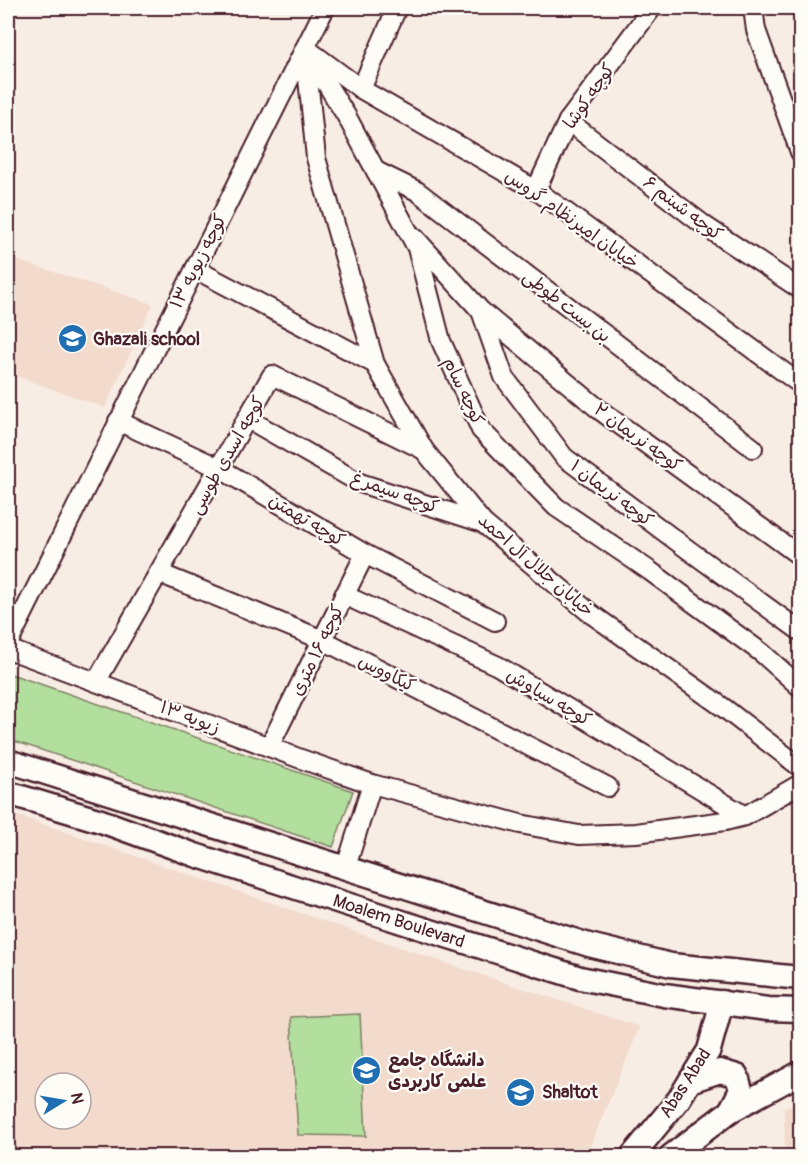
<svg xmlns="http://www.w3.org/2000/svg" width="808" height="1164" font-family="Pangolin,'Playpen Sans Arabic',sans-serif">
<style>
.built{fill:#f2dbcd;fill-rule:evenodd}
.green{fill:#b3df9e;stroke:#7e7f64;stroke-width:1.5}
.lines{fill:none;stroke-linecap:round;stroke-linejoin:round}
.minor-casing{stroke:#4a1f2b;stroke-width:22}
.major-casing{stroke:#4a1f2b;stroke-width:27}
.minor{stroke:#fdfcf7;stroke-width:18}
.major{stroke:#fdfcf7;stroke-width:22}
.labels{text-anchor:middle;stroke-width:4.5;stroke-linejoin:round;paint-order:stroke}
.street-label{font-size:18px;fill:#4a1f2b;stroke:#fdfcf7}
.poi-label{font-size:18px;font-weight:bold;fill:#4a1f2b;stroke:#fdfcf7;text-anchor:start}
</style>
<rect width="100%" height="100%" fill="#f8ede4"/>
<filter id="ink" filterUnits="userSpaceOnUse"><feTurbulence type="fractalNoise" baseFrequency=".0167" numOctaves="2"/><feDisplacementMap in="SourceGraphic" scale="12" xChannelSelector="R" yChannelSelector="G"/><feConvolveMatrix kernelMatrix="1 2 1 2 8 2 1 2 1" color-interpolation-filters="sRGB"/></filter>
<g filter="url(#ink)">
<g class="built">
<polygon points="8,257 153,304 105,408 8,373"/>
<path d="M 8,812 L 446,963 L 640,1027 L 586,1156 L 8,1156 ZM 45,1083 L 81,1083 L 81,1119 L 45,1119 Z"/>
<polygon points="800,1102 800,1156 785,1156 784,1107"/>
</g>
<g class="green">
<polygon points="8,673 353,791 333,847 8,739"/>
<polygon points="360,1014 366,1136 298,1135 291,1017"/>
</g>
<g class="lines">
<defs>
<g id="minor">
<polyline points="753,8 756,30 800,152"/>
<polyline points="305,48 316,158 375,364 424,450 483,523 590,613 724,708 800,767"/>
<polyline points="307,52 347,117 417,248 441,341 481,430 556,507 650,571 762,653 800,687"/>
<polyline points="311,52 361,89 536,190 800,384"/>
<polyline points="361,89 397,8"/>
<polyline points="568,121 705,226 800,289"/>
<polyline points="376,171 417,191 753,448"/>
<polyline points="536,190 568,121 652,8"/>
<polyline points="415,238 481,311 504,377 564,457 690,551 800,631"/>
<polyline points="195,269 375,364"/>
<polyline points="481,311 601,411 800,556"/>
<polyline points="248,419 360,483 483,523"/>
<polyline points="118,421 219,468 365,554 495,621"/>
<polyline points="159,573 323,640 608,787"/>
<polyline points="344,595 498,666 745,816"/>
<polyline points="8,644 325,8"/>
<polyline points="8,649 301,759 372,784 520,824 579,835 636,833 725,821 745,816 800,784"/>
<polyline points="96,682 272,375 424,450"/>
<polyline points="269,747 365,554"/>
<polyline points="346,867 372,784"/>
</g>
<g id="major">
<polyline points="8,761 589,945 671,965 800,978"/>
<polyline points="8,793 101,821 195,855 402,922 580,978 664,995 768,1009 800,1010"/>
<polyline points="690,1081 720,1071 737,1076 741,1090 730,1111"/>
<polyline points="632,1156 679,1099 709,1050 722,1002"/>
<polyline points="671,1156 730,1111 800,1073"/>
</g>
</defs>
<use href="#minor" class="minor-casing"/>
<use href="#major" class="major-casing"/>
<use href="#minor" class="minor"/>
<use href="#major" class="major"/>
</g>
</g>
<defs>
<symbol id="school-disc" viewBox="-11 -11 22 22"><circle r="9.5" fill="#1f6fb2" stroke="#fdfcf7"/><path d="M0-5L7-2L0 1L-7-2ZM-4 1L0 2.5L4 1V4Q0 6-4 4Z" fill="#fff"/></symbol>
</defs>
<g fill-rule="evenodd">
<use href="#school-disc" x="56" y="322" width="33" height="33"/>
<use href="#school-disc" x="350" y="1054" width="33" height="33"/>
<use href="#school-disc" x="504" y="1076" width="33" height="33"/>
</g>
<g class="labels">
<g class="street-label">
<text transform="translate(589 96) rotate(-55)" y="6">کوچه کوشا</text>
<text transform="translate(683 208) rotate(37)" y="6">کوچه شبنم ۶</text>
<text transform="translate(572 219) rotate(35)" y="6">خیابان امیرنظام گروس</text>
<text transform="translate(198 261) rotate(-63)" y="6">کوچه زیویه ۱۳</text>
<text transform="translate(567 306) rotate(38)" y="6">بن بست طوطی</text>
<text transform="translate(464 391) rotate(65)" y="6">کوچه سام</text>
<text transform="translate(638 437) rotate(36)" y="6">کوچه نریمان ۲</text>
<text transform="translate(227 455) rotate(-60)" y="6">کوچه اسدی طوسی</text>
<text transform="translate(395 492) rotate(20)" y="6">کوچه سیمرغ</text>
<text transform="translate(612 493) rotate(37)" y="6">کوچه نریمان ۱</text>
<text transform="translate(307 520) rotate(31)" y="6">کوچه تهمتن</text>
<text transform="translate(536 565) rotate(41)" y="6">خیابان جلال آل احمد</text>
<text transform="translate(317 650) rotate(-64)" y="6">کوچه ۱۶ متری</text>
<text transform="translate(387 673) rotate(27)" y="6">کیکاووس</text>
<text transform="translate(549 697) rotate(31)" y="6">کوچه سیاوش</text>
<text transform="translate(190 717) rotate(21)" y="6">زیویه ۱۳</text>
<text transform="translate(399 921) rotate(18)" y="6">Moalem Boulevard</text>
<text transform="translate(685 1083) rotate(-57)" y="6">Abas Abad</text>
</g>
<g class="poi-label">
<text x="93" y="345">Ghazali school</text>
<text x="388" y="1066">دانشگاه جامع<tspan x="388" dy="21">علمی کاربردی</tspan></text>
<text x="542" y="1098">Shaltot</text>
</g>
</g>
<rect width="808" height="1164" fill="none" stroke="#fdfcf7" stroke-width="30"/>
<rect x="15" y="15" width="778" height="1134" fill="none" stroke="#4a1f2b" stroke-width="2" filter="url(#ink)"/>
<g transform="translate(63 1101) rotate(79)"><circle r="28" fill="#fdfcf7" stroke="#b5a4a5" stroke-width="1.5"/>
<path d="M0-4.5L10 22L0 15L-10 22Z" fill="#1f6fb2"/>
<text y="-9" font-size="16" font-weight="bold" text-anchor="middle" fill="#4a1f2b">N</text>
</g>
</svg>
